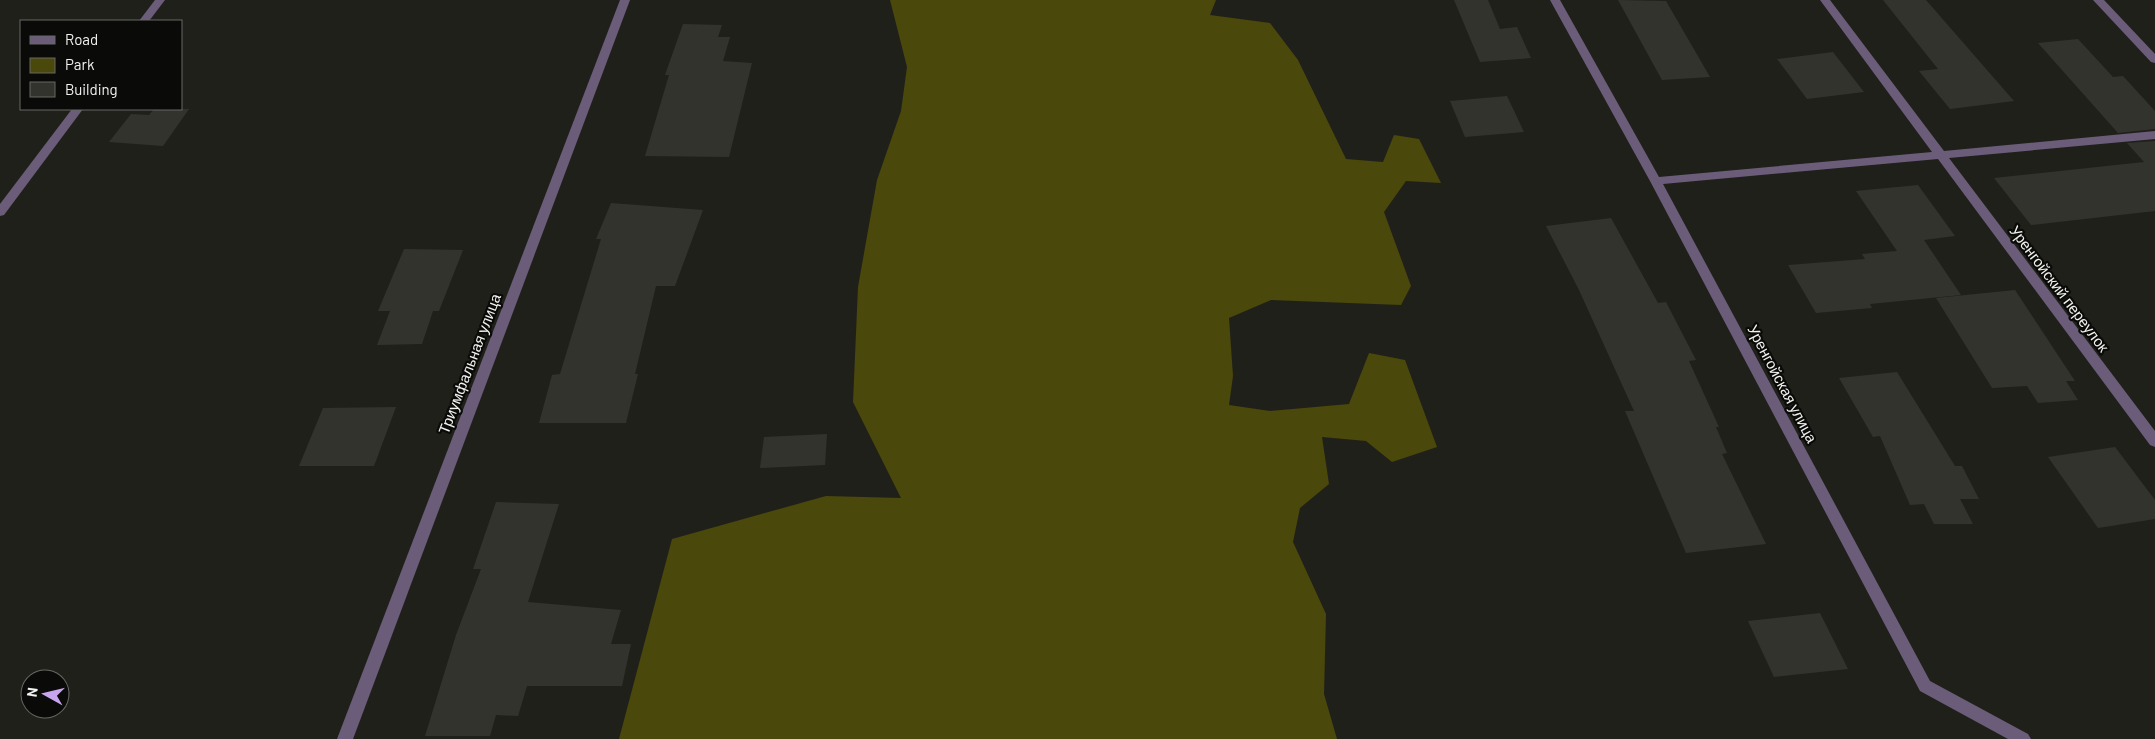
<svg xmlns="http://www.w3.org/2000/svg" width="2155" height="739" font-family="Barlow,sans-serif">
<style>
.green{fill:#4a480b}
.building{fill:#33332e}
.lines{fill:none;stroke-linecap:round;stroke-linejoin:round}
.minor{fill:#6b5d7a;fill-rule:evenodd}
.labels{text-anchor:middle;stroke-width:4.5;stroke-linejoin:round;paint-order:stroke}
.street-label{font-size:15px;fill:#f2f2ef;stroke:#0a0a08}
</style>
<rect width="100%" height="100%" fill="#20201b"/>
<polygon class="green" points="890,0 1216,0 1210,15 1270,23 1298,60 1346,159 1383,162 1394,135 1419,139 1441,183 1406,181 1384,212 1411,286 1401,305 1271,300 1229,318 1233,376 1229,405 1270,411 1349,404 1369,353 1405,360 1437,447 1392,462 1366,441 1322,437 1329,484 1300,508 1293,542 1326,614 1324,694 1337,739 619,739 672,539 826,496 901,498 853,402 858,287 877,180 901,111 907,67"/>
<g class="building">
<polygon points="1454,0 1488,0 1500,29 1517,27 1531,58 1480,62"/>
<polygon points="1618,0 1666,1 1710,77 1662,80"/>
<polygon points="1883,0 1926,0 2014,101 1950,109 1919,71 1938,69"/>
<polygon points="683,24 722,25 718,37 730,37 723,61 752,63 729,157 645,156 669,75 665,75"/>
<polygon points="2078,39 2113,77 2123,76 2155,111 2155,129 2118,133 2038,43"/>
<polygon points="1833,52 1864,92 1807,99 1777,59"/>
<polygon points="1507,96 1524,132 1465,137 1450,101"/>
<polygon points="154,109 189,109 163,146 109,142 131,114 149,115"/>
<polygon points="2155,141 2155,211 2031,225 1994,178 2144,162 2127,143"/>
<polygon points="1918,185 1955,236 1924,240 1961,295 1870,304 1872,308 1816,313 1788,265 1865,259 1862,254 1897,251 1856,191"/>
<polygon points="611,203 703,210 675,286 656,286 635,374 638,374 626,423 539,423 552,375 560,374 601,239 596,239"/>
<polygon points="1611,218 1658,303 1666,302 1696,360 1689,361 1719,427 1716,427 1727,453 1722,454 1766,544 1686,553 1625,411 1634,411 1579,290 1546,226"/>
<polygon points="404,249 463,250 439,311 433,311 422,344 377,345 390,311 378,311"/>
<polygon points="2015,290 2075,381 2066,381 2078,400 2038,403 2027,386 1992,388 1936,298"/>
<polygon points="1897,372 1955,466 1962,466 1979,499 1960,499 1973,524 1934,524 1924,504 1910,505 1880,436 1873,437 1839,378"/>
<polygon points="396,407 374,466 299,466 323,408"/>
<polygon points="827,434 825,465 760,468 764,437"/>
<polygon points="2115,447 2155,500 2155,519 2098,528 2048,457"/>
<polygon points="496,502 559,504 528,602 621,610 611,644 631,644 622,686 527,686 518,716 496,715 490,736 425,736 456,635 481,569 473,569"/>
<polygon points="1820,613 1848,669 1774,677 1748,621"/>
</g>
<g class="lines">
<g class="minor">
<polygon points="155,0 165,0 149,21 139,21"/>
<polygon points="620,0 630,0 353,739 337,739"/>
<polygon points="1550,0 1560,0 1659,177 1932,152 1820,0 1830,0 1944,151 2155,131 2155,139 1949,158 2155,431 2155,447 2150,445 1938,159 1663,184 1930,681 2028,734 2031,739 2008,739 1920,691 1650,181"/>
<polygon points="2093,0 2104,0 2155,54 2155,63 2151,62"/>
<polygon points="72,109 83,109 4,215 0,216 0,204"/>
</g>
</g>
<g class="labels">
<g class="street-label">
<text transform="translate(2059 289) rotate(53)" y="5">Уренгойский переулок</text>
<text transform="translate(470 364) rotate(-69)" y="5">Триумфальная улица</text>
<text transform="translate(1782 384) rotate(62)" y="5">Уренгойская улица</text>
</g>
</g>
<rect x="20" y="20" width="162" height="90" fill="#0a0a08" stroke="#676764"/>
<rect x="30" y="36" width="25" height="8" fill="#6b5d7a" stroke="#676764"/>
<text x="65" y="45" font-size="15" fill="#f2f2ef">Road</text>
<rect x="30" y="58" width="25" height="15" fill="#4a480b" stroke="#676764"/>
<text x="65" y="70" font-size="15" fill="#f2f2ef">Park</text>
<rect x="30" y="82" width="25" height="15" fill="#33332e" stroke="#676764"/>
<text x="65" y="95" font-size="15" fill="#f2f2ef">Building</text>
<g transform="translate(45 694) rotate(278)"><circle r="24" fill="#0a0a08" stroke="#676764"/>
<path d="M0-4L9 19L0 12L-9 19Z" fill="#c9a5ee"/>
<text y="-8" font-size="14" font-weight="bold" text-anchor="middle" fill="#f2f2ef">N</text>
</g>
</svg>
